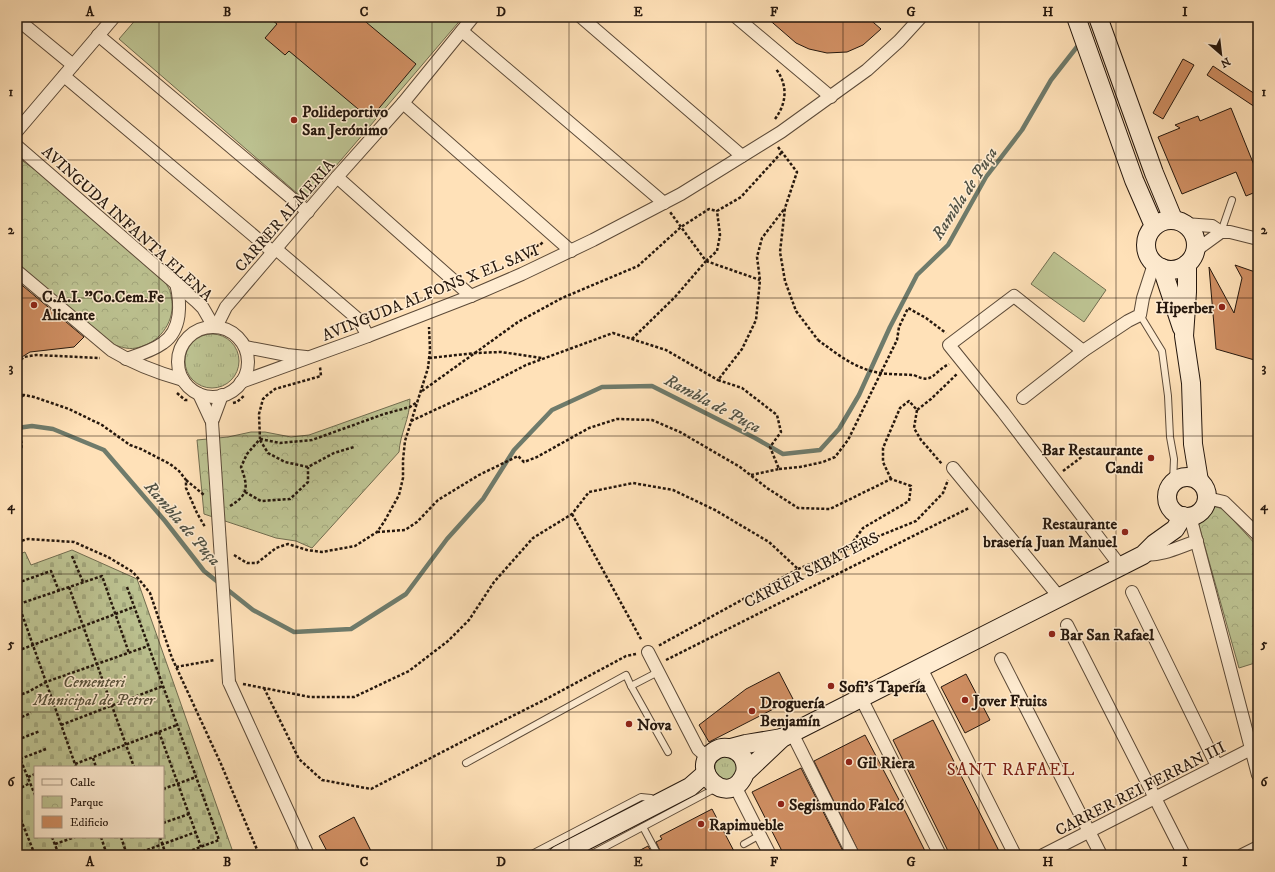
<svg xmlns="http://www.w3.org/2000/svg" width="1275" height="872" font-family="'IM FELL DW Pica',serif">
<style>
.grass{fill:url(#grass-tufts);stroke:#716d50}
.cemetery{fill:url(#cemetery-stones);stroke:#716d50;fill-rule:evenodd}
.park{fill:url(#park-crowns);stroke:#716d50}
.pitch{fill:#bdc392;stroke:#716d50}
.lines{fill:none;stroke-linecap:round;stroke-linejoin:round}
.stream{stroke:#6f7b6b;stroke-width:4.5}
.building{fill:#d08f63;stroke:#25170d}
.lane-casing{stroke:#5c4a38;stroke-width:8}
.street-casing{stroke:#5c4a38;stroke-width:14}
.secondary-casing{stroke:#25170d;stroke-width:20}
.path{stroke:#25170d;stroke-width:2.5;stroke-dasharray:3 2;stroke-linecap:butt}
.lane{stroke:#ffecd1;stroke-width:6}
.street{stroke:#ffecd1;stroke-width:12}
.secondary{stroke:#ffecd1;stroke-width:18}
.street-bridge-casing{stroke:#5c4a38;stroke-width:14;stroke-linecap:butt}
.path-bridge{stroke:#25170d;stroke-width:2.5;stroke-dasharray:3 2;stroke-linecap:butt}
.street-bridge{stroke:#ffecd1;stroke-width:12}
.grid{fill:none;stroke:#25170d;stroke-width:1;stroke-opacity:0.55}
.poi-dot{fill:#8f2418;stroke:#ffecd1;stroke-width:1.5}
.labels{text-anchor:middle;stroke-width:3;stroke-linejoin:round;paint-order:stroke}
.poi-label{font-size:16px;font-weight:bold;fill:#25170d;stroke:#ffecd1;text-anchor:start}
.street-label{font-size:16px;fill:#25170d;stroke:#ffecd1}
.park-label{font-size:16px;font-style:italic;fill:#5a533c;stroke:#ffecd1}
.water-label{font-size:17px;font-style:italic;fill:#505144;stroke:#ffecd1}
.neighbourhood-label{font-size:17px;letter-spacing:1px;fill:#7a1f14;stroke:#ffecd1}
.neatline{fill:none;stroke:#25170d;stroke-width:1.5}
.grid-label{font-size:13px;text-anchor:middle;font-weight:bold;fill:#25170d}
</style>
<defs>
<pattern id="grass-tufts" width="24" height="20" patternUnits="userSpaceOnUse"><rect width="24" height="20" fill="#bdc392"/><path d="M3 7l-1-3M5 7V3M7 7l1-3M15 17l-1-3M17 17v-4M19 17l1-3" fill="none" stroke="#a2a77d"/></pattern>
<pattern id="cemetery-stones" width="16" height="16" patternUnits="userSpaceOnUse"><rect width="16" height="16" fill="#bdc392"/><path d="M2 7V4a2 2 0 0 1 4 0v3zM10 15v-3a2 2 0 0 1 4 0v3z" fill="#a2a77d"/></pattern>
<pattern id="park-crowns" width="20" height="18" patternUnits="userSpaceOnUse"><rect width="20" height="18" fill="#bdc392"/><path d="M2 6a3 3 0 1 1 6 0M12 15a3 3 0 1 1 6 0" fill="none" stroke="#a2a77d"/></pattern>
</defs>
<rect width="100%" height="100%" fill="#ffe1b8"/>
<filter id="stains"><feTurbulence type="fractalNoise" baseFrequency=".005" numOctaves="4"/><feColorMatrix values="0 0 0 0 .2 0 0 0 0 .09 0 0 0 0 .02 0 0 0 .5 -.17"/></filter>
<radialGradient id="worn" r=".72"><stop offset=".6" stop-color="#630" stop-opacity="0"/><stop offset="1" stop-color="#630" stop-opacity=".3"/></radialGradient>
<g class="grass">
<circle cx="212" cy="361" r="27"/>
<polygon points="723,756 732,756 739,768 731,780 721,779 715,772 715,762"/>
</g>
<path class="cemetery" d="M 72,550 L 137,579 L 234,855 L 17,855 L 17,555 L 25,552 L 31,565 ZM 35,767 L 163,767 L 163,837 L 35,837 Z"/>
<g class="park">
<path d="M 17,159 L 20,159 L 42,175 L 161,277 C 163,280 166,283 168,287 C 171,291 171,297 172,302 C 174,324 158,344 136,348 C 127,350 118,346 109,343 L 17,266 Z"/>
<path d="M 410,399 C 410,418 400,434 399,452 L 312,548 L 296,541 L 276,538 L 204,514 L 197,440 L 228,437 L 251,432 L 265,432 L 291,437 L 309,435 Z"/>
<polygon points="1213,506 1223,509 1258,547 1258,662 1239,668 1198,522 1210,514"/>
</g>
<g class="pitch">
<polygon points="138,17 463,17 306,201 119,39"/>
<polygon points="1054,252 1106,290 1084,322 1031,284"/>
</g>
<g class="lines">
<polyline class="stream" points="17,428 32,426 53,429 104,450 165,521 204,571 253,610 294,632 351,629 406,594 447,539 483,499 514,450 552,410 602,387 652,386 755,438 783,454 820,450 839,429 859,395 890,327 917,275 948,245 986,177 1022,130 1051,80 1080,43"/>
</g>
<g class="building">
<polygon points="268,17 360,17 416,64 370,119 289,51 285,55 265,38 277,24"/>
<polygon points="766,17 867,17 881,29 863,45 847,52 827,53 809,49 796,43"/>
<polygon points="1183,59 1194,65 1163,119 1153,113"/>
<polygon points="1213,66 1258,96 1258,109 1207,75"/>
<polygon points="1231,108 1258,175 1258,191 1246,196 1236,172 1182,194 1158,137 1180,128 1175,125 1198,116 1200,121"/>
<polygon points="1235,265 1258,273 1258,361 1216,349 1209,267 1234,313 1242,278"/>
<polygon points="17,281 84,337 74,347 30,352 17,360"/>
<polygon points="779,672 793,699 709,742 699,725 746,689"/>
<polygon points="966,674 990,720 965,733 941,687"/>
<polygon points="933,720 1001,855 950,855 893,740"/>
<polygon points="865,735 907,815 927,855 860,855 814,761"/>
<polygon points="801,768 845,855 784,855 752,792"/>
<polygon points="712,809 736,855 662,855 656,842 662,839 660,836"/>
<polygon points="354,817 373,855 329,855 319,836"/>
<polygon points="648,846 653,855 631,855"/>
</g>
<g class="lines">
<defs>
<g id="lane">
<polyline points="1221,232 1232,200"/>
<polyline points="1140,315 1162,351 1168,396 1170,437 1174,459 1173,482"/>
<polyline points="658,672 631,686 668,752"/>
<polyline points="466,763 626,675 631,686"/>
<polyline points="643,827 658,855"/>
<polyline points="744,844 760,835"/>
<polyline points="530,855 641,797 651,798 655,802"/>
<polyline points="590,855 716,788"/>
</g>
<g id="street">
<polyline points="581,17 742,156"/>
<polyline points="736,17 831,97"/>
<polyline points="17,19 73,65"/>
<polyline points="462,31 664,203"/>
<polyline points="98,35 308,212"/>
<polyline points="64,76 273,252"/>
<polyline points="403,103 571,251"/>
<polyline points="17,131 114,17"/>
<polyline points="17,146 197,302 203,308 214,327"/>
<polyline points="337,177 471,296"/>
<polyline points="1185,224 1212,226 1221,232 1230,232 1258,239"/>
<polyline points="276,249 359,320 368,336"/>
<polyline points="1195,251 1221,232"/>
<path d="M 17,271 L 111,350 C 134,364 158,373 183,380"/>
<polyline points="216,327 226,307 337,177 403,103 473,17"/>
<circle cx="213" cy="362" r="35"/>
<polyline points="245,347 287,355 306,357"/>
<polyline points="1083,351 1014,296 949,345 1003,412 1121,567"/>
<path d="M 126,359 C 138,355 152,351 163,343 C 182,330 181,303 176,283"/>
<polyline points="241,382 368,336 471,296 522,274 593,240 681,194 781,132 867,70 899,41 921,17"/>
<polyline points="199,394 212,422"/>
<polyline points="1023,398 1083,351 1128,321 1140,315 1143,298 1154,264"/>
<polyline points="212,422 222,395"/>
<polyline points="953,468 1060,598"/>
<polyline points="1207,498 1224,502 1258,535"/>
<polyline points="1190,516 1258,775"/>
<path d="M 1143,555 C 1162,556 1179,547 1197,541"/>
<polyline points="1132,592 1217,766"/>
<polyline points="1067,625 1184,855"/>
<polyline points="648,652 698,749 708,758"/>
<polyline points="1001,659 1101,855"/>
<polyline points="921,668 1015,855"/>
<polyline points="229,682 308,855"/>
<polyline points="861,698 940,855"/>
<polyline points="792,733 853,855"/>
<polyline points="735,786 770,855"/>
<polyline points="1043,855 1251,749"/>
<polyline points="1242,855 1258,847"/>
</g>
<g id="secondary">
<polyline points="1076,17 1134,180 1154,226"/>
<polyline points="1098,17 1154,173 1173,219"/>
<circle cx="1171" cy="245" r="25"/>
<polyline points="1187,264 1187,292 1184,336 1191,383 1193,444 1199,481"/>
<polyline points="1162,268 1182,328"/>
<circle cx="1187" cy="497" r="20"/>
<polyline points="731,748 746,744 782,738"/>
<path d="M 745,773 C 746,768 746,763 743,758 C 738,749 725,745 716,750 C 684,768 730,812 745,773 L 782,738 L 1143,555 L 1154,544 L 1175,529 L 1183,516"/>
<polyline points="558,855 690,787 706,773"/>
</g>
</defs>
<use href="#lane" class="lane-casing"/>
<use href="#street" class="street-casing"/>
<use href="#secondary" class="secondary-casing"/>
<g class="path">
<path d="M 775,119 C 787,103 788,85 776,69"/>
<polyline points="778,147 797,172 785,208 780,252 785,281 796,311 818,340"/>
<polyline points="531,255 536,246 540,245 543,242"/>
<polyline points="706,261 717,251 720,235 717,211 741,197 782,152"/>
<polyline points="706,261 760,280"/>
<polyline points="632,339 675,297 706,261 670,212"/>
<polyline points="429,358 476,353 501,352 542,358"/>
<polyline points="17,363 24,357 36,355 100,358"/>
<path d="M 914,375 C 933,385 933,372 949,364"/>
<polyline points="422,391 518,322 562,298 638,266 681,227 709,209 717,211"/>
<polyline points="177,393 185,400 189,400"/>
<polyline points="17,395 24,395 34,397 69,409 102,425 130,445 141,449 170,464 179,471 186,480 186,488 197,513 205,527"/>
<polyline points="17,400 24,395"/>
<polyline points="233,403 237,402 245,395"/>
<polyline points="917,410 914,428 921,440 942,464"/>
<polyline points="411,421 480,389 526,365 613,333 666,350 718,380"/>
<path d="M 17,431 C 22,440 24,448 17,457"/>
<polyline points="260,439 280,443 312,440 384,414 410,407 417,402"/>
<polyline points="260,440 268,453 285,462 308,467 334,453 354,447"/>
<polyline points="779,469 800,467 823,462 835,457 848,440 897,340 899,327 908,308 926,318 946,333"/>
<polyline points="1063,471 1083,456"/>
<polyline points="751,475 779,469 770,447 781,432 777,415 742,388 718,380 742,349 756,320 760,280 757,257 762,238 785,208"/>
<polyline points="891,479 883,462 883,448 900,408 909,401 917,410 931,399 957,374"/>
<polyline points="186,480 204,495"/>
<polyline points="245,492 261,501 290,499 308,482 308,467"/>
<path d="M 230,506 C 249,495 248,486 241,467 L 247,454 L 260,439 L 259,414 L 263,399 L 266,396 L 275,389 L 321,376 L 320,367"/>
<polyline points="572,514 642,641"/>
<polyline points="377,532 405,530 417,522 438,500 479,475 518,456 524,462 537,457 589,428 617,419 652,420 680,432 740,467 767,488 798,508 830,509 891,479 911,486 909,501 863,528 848,549"/>
<polyline points="17,542 28,539 74,542 108,557 133,572 150,593 172,658 221,764 258,852 252,855"/>
<polyline points="234,555 247,563 257,563 276,548 288,544 307,550 322,552 355,546 377,532 384,522 399,495 403,478 403,460 405,441 428,368 430,350 429,327"/>
<polyline points="72,556 83,582"/>
<polyline points="798,569 916,521 943,493 948,480"/>
<polyline points="17,583 51,571 59,591"/>
<polyline points="69,587 134,767"/>
<polyline points="127,587 219,840 179,855"/>
<polyline points="17,600 76,767"/>
<polyline points="19,604 102,576 129,653"/>
<polyline points="17,651 134,607"/>
<polyline points="666,660 969,508"/>
<polyline points="176,667 215,660"/>
<polyline points="243,684 310,697 354,697 409,671 448,641 469,620 494,582 533,538 572,514 589,492 633,483 673,490 715,510 769,542 798,569 658,646"/>
<polyline points="264,688 299,759 322,780 371,789 477,734 548,698 626,656 636,654"/>
<polyline points="17,696 28,692 46,682 148,646"/>
<polyline points="17,719 31,713"/>
<polyline points="61,725 163,686"/>
<polyline points="159,732 201,847"/>
<polyline points="17,740 40,731"/>
<polyline points="17,751 35,795"/>
<polyline points="93,758 96,767"/>
<polyline points="20,759 46,749"/>
<polyline points="75,764 177,725"/>
<polyline points="52,767 53,767"/>
<polyline points="28,777 35,774"/>
<polyline points="163,789 196,777"/>
<polyline points="17,790 30,783"/>
<polyline points="17,810 35,855"/>
<polyline points="163,823 189,814"/>
<polyline points="52,837 59,855"/>
<polyline points="101,837 107,855"/>
<polyline points="121,837 127,855"/>
<polyline points="160,837 166,855"/>
<polyline points="55,844 75,837"/>
<polyline points="80,855 82,854"/>
<polyline points="133,855 196,832"/>
</g>
<use href="#lane" class="lane"/>
<use href="#street" class="street"/>
<use href="#secondary" class="secondary"/>
<defs>
<polyline id="street-bridge" points="212,422 229,682"/>
</defs>
<use href="#street-bridge" class="street-bridge-casing"/>
<path class="path-bridge" d="M 818,340 C 833,351 849,364 868,370 C 882,375 899,374 914,375"/>
<use href="#street-bridge" class="street-bridge"/>
</g>
<path class="grid" d="M 159,17 L 159,767M 296,17 L 296,855M 432,17 L 432,855M 569,17 L 569,855M 706,17 L 706,855M 843,17 L 843,855M 979,17 L 979,855M 1116,17 L 1116,855M 17,160 L 1258,160M 17,298 L 1258,298M 17,436 L 1258,436M 17,574 L 1258,574M 17,712 L 1258,712M 159,837 L 159,855"/>
<g class="poi-dot">
<circle cx="294" cy="120" r="4"/>
<circle cx="34" cy="305" r="4"/>
<circle cx="1222" cy="307" r="4"/>
<circle cx="1151" cy="458" r="4"/>
<circle cx="1125" cy="532" r="4"/>
<circle cx="1052" cy="634" r="4"/>
<circle cx="831" cy="686" r="4"/>
<circle cx="965" cy="700" r="4"/>
<circle cx="752" cy="711" r="4"/>
<circle cx="629" cy="724" r="4"/>
<circle cx="849" cy="762" r="4"/>
<circle cx="781" cy="804" r="4"/>
<circle cx="701" cy="824" r="4"/>
</g>
<g class="labels">
<g class="poi-label">
<text x="302" y="117">Polideportivo<tspan x="302" dy="18">San Jerónimo</tspan></text>
<text x="42" y="302">C.A.I. "Co.Cem.Fe<tspan x="42" dy="18">Alicante</tspan></text>
<text x="1214" y="313" text-anchor="end">Hiperber</text>
<text x="1143" y="455" text-anchor="end">Bar Restaurante<tspan x="1143" dy="18">Candi</tspan></text>
<text x="1117" y="529" text-anchor="end">Restaurante<tspan x="1117" dy="18">brasería Juan Manuel</tspan></text>
<text x="1060" y="640">Bar San Rafael</text>
<text x="839" y="692">Sofi's Tapería</text>
<text x="973" y="706">Jover Fruits</text>
<text x="760" y="708">Droguería<tspan x="760" dy="18">Benjamín</tspan></text>
<text x="637" y="730">Nova</text>
<text x="857" y="768">Gil Riera</text>
<text x="789" y="810">Segismundo Falcó</text>
<text x="709" y="830">Rapimueble</text>
</g>
<g class="street-label">
<text transform="translate(284 215) rotate(-49)" y="6">CARRER ALMERIA</text>
<text transform="translate(128 223) rotate(42)" y="6">AVINGUDA INFANTA ELENA</text>
<text transform="translate(430 292) rotate(-22)" y="6">AVINGUDA ALFONS X EL SAVI</text>
<text transform="translate(811 569) rotate(-27)" y="6">CARRER SABATERS</text>
<text transform="translate(1140 788) rotate(-27)" y="6">CARRER REI FERRAN III</text>
</g>
<g class="park-label">
<text x="94" y="687">Cementeri<tspan x="94" dy="18">Municipal de Petrer</tspan></text>
</g>
<g class="water-label">
<text transform="translate(964 193) rotate(-57)" y="6">Rambla de Puça</text>
<text transform="translate(713 403) rotate(28)" y="6">Rambla de Puça</text>
<text transform="translate(183 523) rotate(49)" y="6">Rambla de Puça</text>
</g>
<g class="neighbourhood-label">
<text x="1011" y="775">SANT RAFAEL</text>
</g>
</g>
<rect width="1275" height="872" fill="none" stroke="#ffe1b8" stroke-width="44"/>
<rect x="34" y="766" width="130" height="72" fill="#ffecd1" stroke="#a89783"/>
<rect x="42" y="779" width="20" height="6" fill="#ffecd1" stroke="#a89783"/>
<text x="70" y="786" font-size="12" fill="#25170d">Calle</text>
<rect x="42" y="796" width="20" height="12" fill="url(#park-crowns)" stroke="#a89783"/>
<text x="70" y="806" font-size="12" fill="#25170d">Parque</text>
<rect x="42" y="816" width="20" height="12" fill="#d08f63" stroke="#a89783"/>
<text x="70" y="826" font-size="12" fill="#25170d">Edificio</text>
<g transform="translate(1221 54) rotate(152)" stroke="#ffecd1" stroke-width="3" paint-order="stroke">
<path d="M0-3L7 15L0 10L-7 15Z" fill="#25170d"/>
<text y="-6" font-size="11" font-weight="bold" text-anchor="middle" fill="#25170d">N</text>
</g>
<rect x="22" y="22" width="1231" height="828" class="neatline"/>
<g class="grid-label">
<text x="90" y="16">A</text>
<text x="227" y="16">B</text>
<text x="364" y="16">C</text>
<text x="501" y="16">D</text>
<text x="638" y="16">E</text>
<text x="774" y="16">F</text>
<text x="911" y="16">G</text>
<text x="1048" y="16">H</text>
<text x="1185" y="16">I</text>
<text x="11" y="96">1</text>
<text x="1264" y="96">1</text>
<text x="11" y="234">2</text>
<text x="1264" y="234">2</text>
<text x="11" y="372">3</text>
<text x="1264" y="372">3</text>
<text x="11" y="510">4</text>
<text x="1264" y="510">4</text>
<text x="11" y="648">5</text>
<text x="1264" y="648">5</text>
<text x="11" y="786">6</text>
<text x="1264" y="786">6</text>
<text x="90" y="866">A</text>
<text x="227" y="866">B</text>
<text x="364" y="866">C</text>
<text x="501" y="866">D</text>
<text x="638" y="866">E</text>
<text x="774" y="866">F</text>
<text x="911" y="866">G</text>
<text x="1048" y="866">H</text>
<text x="1185" y="866">I</text>
</g>
<rect width="100%" height="100%" filter="url(#stains)"/>
<rect width="100%" height="100%" fill="url(#worn)"/>
</svg>
